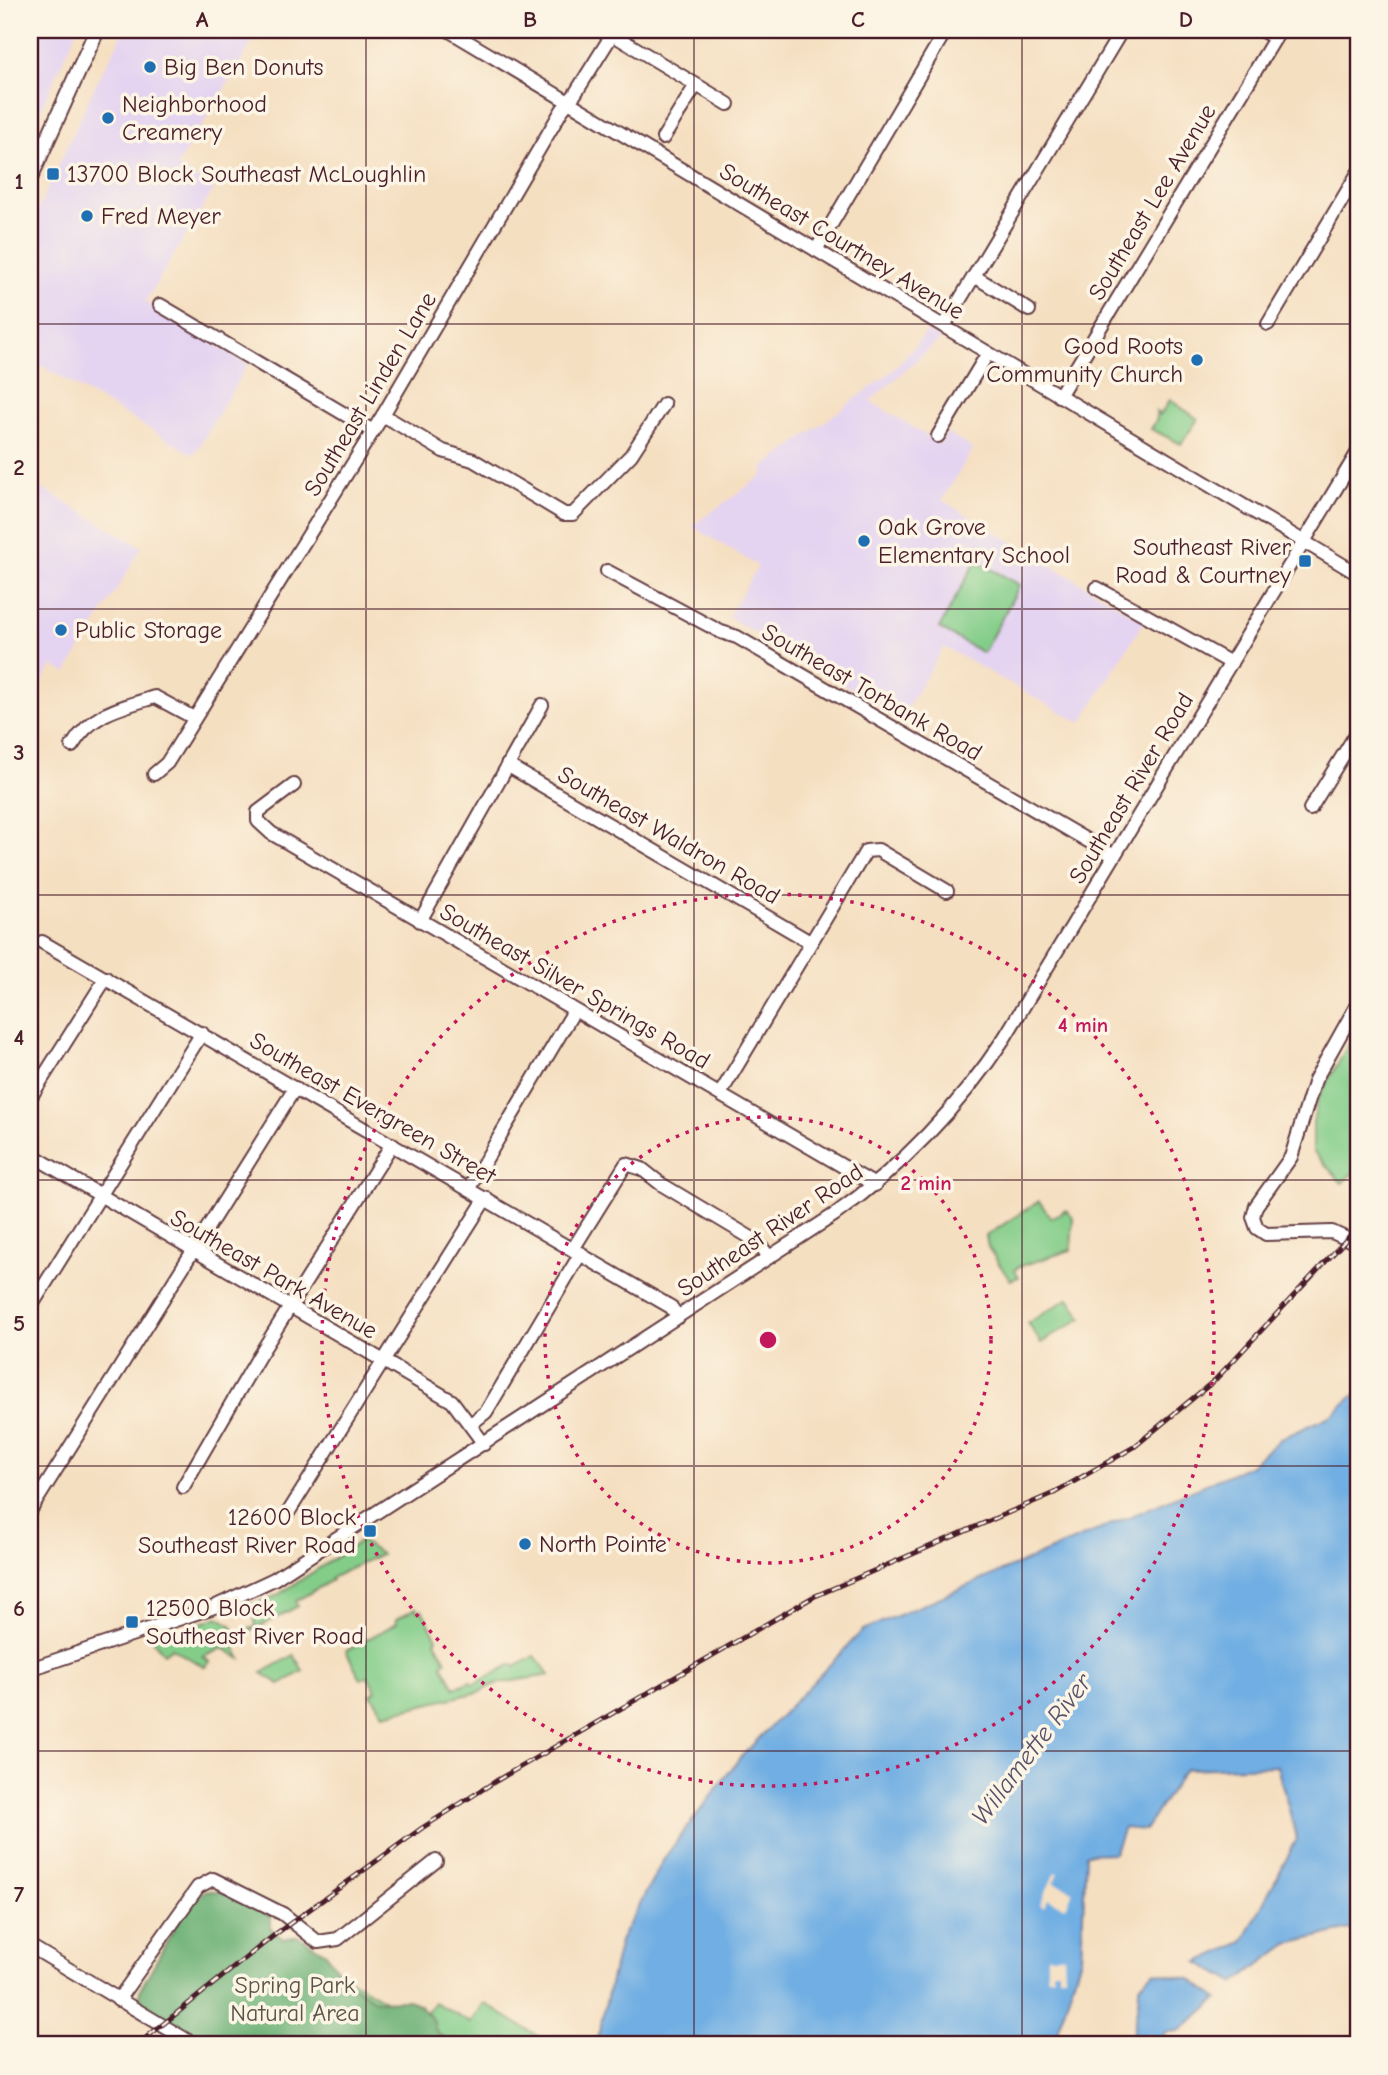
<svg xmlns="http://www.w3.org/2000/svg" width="1388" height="2075" font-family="'Comic Neue',sans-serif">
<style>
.built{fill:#e4d3f1}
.green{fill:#83cd89;stroke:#66765a;stroke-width:2}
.forest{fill:#6ab075;stroke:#5a6850;stroke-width:2}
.water{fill:#70aee3;stroke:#5d6687;stroke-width:2}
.pier{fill:#f5dfc1}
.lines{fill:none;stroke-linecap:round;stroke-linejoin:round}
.minor-casing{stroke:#643c42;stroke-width:16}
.major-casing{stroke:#643c42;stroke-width:18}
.minor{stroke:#fff;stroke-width:12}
.major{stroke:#fff;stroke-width:14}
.rail-casing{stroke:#4a1f2b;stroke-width:5}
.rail{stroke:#fcf5e5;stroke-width:2.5;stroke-dasharray:8;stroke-linecap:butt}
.grid{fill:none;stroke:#4a1f2b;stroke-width:2;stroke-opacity:0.55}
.ring{fill:none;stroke:#c2185b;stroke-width:3.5;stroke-dasharray:3.5 7}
.poi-dot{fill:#1f6fb2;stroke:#fcf5e5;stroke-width:2.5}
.labels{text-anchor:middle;stroke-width:7;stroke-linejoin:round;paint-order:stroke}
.poi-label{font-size:24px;fill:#4a1f2b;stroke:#fcf5e5;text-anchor:start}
.street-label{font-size:24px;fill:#4a1f2b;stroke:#fcf5e5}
.park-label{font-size:24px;fill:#5b5347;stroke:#fcf5e5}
.water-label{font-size:26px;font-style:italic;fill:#57516b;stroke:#fcf5e5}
.centre{fill:#c2185b;stroke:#fcf5e5;stroke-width:3.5}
.ring-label{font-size:21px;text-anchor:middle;font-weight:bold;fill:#c2185b;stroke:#fcf5e5;stroke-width:7;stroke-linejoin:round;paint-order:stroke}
.neatline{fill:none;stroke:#4a1f2b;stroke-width:2.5}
.grid-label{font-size:23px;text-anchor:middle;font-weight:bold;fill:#4a1f2b}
</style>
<rect width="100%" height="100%" fill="#fcf5e5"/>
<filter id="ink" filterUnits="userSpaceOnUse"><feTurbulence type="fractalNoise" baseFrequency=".0143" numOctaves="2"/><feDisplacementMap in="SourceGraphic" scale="14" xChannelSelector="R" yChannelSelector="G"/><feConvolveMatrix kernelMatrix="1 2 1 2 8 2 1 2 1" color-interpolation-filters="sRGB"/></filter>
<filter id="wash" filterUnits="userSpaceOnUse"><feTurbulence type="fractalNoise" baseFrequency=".00686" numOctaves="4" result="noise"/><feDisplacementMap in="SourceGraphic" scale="28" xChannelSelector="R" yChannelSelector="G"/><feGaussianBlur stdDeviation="1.57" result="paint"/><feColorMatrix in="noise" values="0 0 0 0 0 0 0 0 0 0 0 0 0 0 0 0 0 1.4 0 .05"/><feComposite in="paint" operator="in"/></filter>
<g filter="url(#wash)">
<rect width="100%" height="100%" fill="#f5dfc1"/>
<g class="built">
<polygon points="30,30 77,30 30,133"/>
<polygon points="125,30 260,30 177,166 214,189 145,302 248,364 194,455 30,359 30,227 95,86"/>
<polygon points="928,331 941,339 870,401 940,444 947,433 973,449 942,500 1144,621 1081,723 944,647 901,718 728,617 758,566 692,526 763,475 764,467 890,373"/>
<polygon points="30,482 142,547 66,673 52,665 40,686 35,683 30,691"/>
</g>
<g class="green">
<polygon points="1170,400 1198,419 1181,444 1151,429 1157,419 1156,412 1160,415"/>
<polygon points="976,561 1020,585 983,653 939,628"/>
<polygon points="1358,1028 1358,1168 1342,1183 1313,1151 1313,1122 1318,1098"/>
<polygon points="1039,1201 1051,1218 1066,1210 1073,1218 1071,1250 1018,1267 1015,1270 1019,1277 1010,1280 988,1247 986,1236"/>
<polygon points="1069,1298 1082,1318 1041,1343 1028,1323"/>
<polygon points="361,1541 381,1554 331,1578 332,1580 296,1601 298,1606 248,1633 248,1629 256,1627 254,1615 242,1615 243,1607 276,1596"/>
<polygon points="416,1608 418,1612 422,1610 437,1639 435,1641 446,1661 442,1664 455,1688 470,1681 473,1685 512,1664 515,1667 535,1656 550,1675 495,1684 479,1692 384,1714 371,1694 376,1691 368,1676 361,1679 346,1651 397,1623 396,1619"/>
<polygon points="218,1617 231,1625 239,1638 232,1642 241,1659 223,1648 203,1657 210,1662 205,1667 171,1648 164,1653 152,1640"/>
<polygon points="294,1655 303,1671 280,1684 262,1673"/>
<polygon points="290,1942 420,2022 434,2002 471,2023 484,2003 552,2045 215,2045"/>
</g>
<polygon class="forest" points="207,1890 222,1892 271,1916 271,1929 283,1939 298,1936 326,1953 344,1980 376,2001 408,2000 419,2004 433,2020 436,2031 452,2045 209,2045 155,2012 140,1998 140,1990 190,1900"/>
<g class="water">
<polygon points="1358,1392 1358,1927 1288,1944 1234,1983 1198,1962 1243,1942 1297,1839 1277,1766 1185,1769 1145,1830 1124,1828 1114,1853 1086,1854 1081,1958 1058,2029 1056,2045 596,2045 620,1941 665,1857 739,1759 863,1630 1249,1466 1280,1439 1332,1415"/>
<path d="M 1154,1972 L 1190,1979 L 1218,1999 L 1179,2031 L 1166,2032 C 1159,2046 1152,2045 1138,2045 L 1132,2040 C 1133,2021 1140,2005 1139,1985 Z"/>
</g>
<g class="pier">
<polygon points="1055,1872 1058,1873 1054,1882 1073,1891 1066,1907 1048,1899 1044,1907 1040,1905"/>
<polygon points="1047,1956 1064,1956 1065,1976 1059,1976 1059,1970 1053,1970 1053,1977 1047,1977"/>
</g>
</g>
<g filter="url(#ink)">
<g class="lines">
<defs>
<g id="minor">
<polyline points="448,30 1358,574"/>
<polyline points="1261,30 1275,38"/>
<polyline points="612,34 728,104"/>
<polyline points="663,138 696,85"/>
<polyline points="816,250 946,30"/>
<polyline points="974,276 1029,310"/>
<polyline points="160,305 373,431"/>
<polyline points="1268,324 1358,173"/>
<polyline points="944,326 1122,30"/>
<polyline points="1059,396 1280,30"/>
<polyline points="383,415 443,451 473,460 564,514 573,514 631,455 664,404"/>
<polyline points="938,436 988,353"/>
<polyline points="607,571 721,632 737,637 1114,856"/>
<polyline points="1097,588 1231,663"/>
<path d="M 72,746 C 92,713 119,708 155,697 L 194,718"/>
<polyline points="507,765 810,942"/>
<polyline points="154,774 167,763 383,415 562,110 575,94 615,30"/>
<polyline points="294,785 258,812 258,821 271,833 875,1185"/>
<polyline points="1310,809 1358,731"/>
<polyline points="420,921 542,705"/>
<polyline points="42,942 671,1307 678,1317"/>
<polyline points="1358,1003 1315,1080 1291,1157 1256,1206 1253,1217 1257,1228 1266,1234 1332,1232 1358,1244"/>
<polyline points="720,1094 866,851 878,850 947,891"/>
<polyline points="30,1098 106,978"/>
<polyline points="30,1154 452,1401 484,1444"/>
<polyline points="469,1188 574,1011"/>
<polyline points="573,1249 626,1164 642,1169 661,1184 758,1242 769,1257"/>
<polyline points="30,1308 202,1033"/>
<polyline points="471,1424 486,1412 581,1253"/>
<polyline points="183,1487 259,1356 392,1144"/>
<polyline points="30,1511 295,1088"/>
<polyline points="286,1516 486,1198"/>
<path d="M 30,1669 L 214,1607 L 274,1579 L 834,1215 C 903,1166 959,1107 1005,1037 L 1358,452"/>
<polyline points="30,1946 195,2045"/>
<polyline points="118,2000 198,1887 213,1879 283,1914 318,1942 338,1939 436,1861"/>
</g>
<polyline id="major" points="30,178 97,30"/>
</defs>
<use href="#minor" class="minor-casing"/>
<use href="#major" class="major-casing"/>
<use href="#minor" class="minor"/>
<use href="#major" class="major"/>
<defs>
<polyline id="rail" points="137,2045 277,1933 422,1828 496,1781 813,1597 1054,1493 1134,1447 1215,1380 1358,1227"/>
</defs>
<use href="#rail" class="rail-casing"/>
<use href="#rail" class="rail"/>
</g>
</g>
<path class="grid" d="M 366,30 L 366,2045M 694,30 L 694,2045M 1022,30 L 1022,2045M 30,324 L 1358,324M 30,609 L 1358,609M 30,895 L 1358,895M 30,1180 L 1358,1180M 30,1466 L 1358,1466M 30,1751 L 1358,1751"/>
<g class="ring">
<circle cx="768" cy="1340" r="223"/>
<circle cx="768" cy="1340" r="446"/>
</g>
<g class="poi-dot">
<circle cx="150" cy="67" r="7"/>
<circle cx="108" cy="118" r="7"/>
<rect x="46" y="167" width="14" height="14" rx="3.5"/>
<circle cx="87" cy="216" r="7"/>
<circle cx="1197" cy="360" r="7"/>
<circle cx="864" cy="541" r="7"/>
<rect x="1298" y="554" width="14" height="14" rx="3.5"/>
<circle cx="61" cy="630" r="7"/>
<rect x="363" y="1524" width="14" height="14" rx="3.5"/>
<circle cx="525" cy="1544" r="7"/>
<rect x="125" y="1615" width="14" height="14" rx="3.5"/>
</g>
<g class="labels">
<g class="poi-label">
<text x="164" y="75">Big Ben Donuts</text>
<text x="122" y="112">Neighborhood<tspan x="122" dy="28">Creamery</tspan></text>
<text x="67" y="182">13700 Block Southeast McLoughlin</text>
<text x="101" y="224">Fred Meyer</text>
<text x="1183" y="354" text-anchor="end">Good Roots<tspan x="1183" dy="28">Community Church</tspan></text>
<text x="878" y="535">Oak Grove<tspan x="878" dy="28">Elementary School</tspan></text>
<text x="1291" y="555" text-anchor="end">Southeast River<tspan x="1291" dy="28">Road &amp; Courtney</tspan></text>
<text x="75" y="638">Public Storage</text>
<text x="356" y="1525" text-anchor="end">12600 Block<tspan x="356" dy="28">Southeast River Road</tspan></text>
<text x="539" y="1552">North Pointe</text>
<text x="146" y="1616">12500 Block<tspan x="146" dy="28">Southeast River Road</tspan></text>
</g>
<g class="street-label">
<text transform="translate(1152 202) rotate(-59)" y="8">Southeast Lee Avenue</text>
<text transform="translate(842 241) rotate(31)" y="8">Southeast Courtney Avenue</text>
<text transform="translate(370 394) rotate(-59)" y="8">Southeast Linden Lane</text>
<text transform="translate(872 692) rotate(30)" y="8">Southeast Torbank Road</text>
<text transform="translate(1131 788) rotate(-59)" y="8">Southeast River Road</text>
<text transform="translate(669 835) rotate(30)" y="8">Southeast Waldron Road</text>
<text transform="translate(575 986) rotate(30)" y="8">Southeast Silver Springs Road</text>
<text transform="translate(373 1108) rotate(30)" y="8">Southeast Evergreen Street</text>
<text transform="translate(770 1230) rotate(-34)" y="8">Southeast River Road</text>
<text transform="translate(274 1274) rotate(30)" y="8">Southeast Park Avenue</text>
</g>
<g class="park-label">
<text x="295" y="1993">Spring Park<tspan x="295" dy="28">Natural Area</tspan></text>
</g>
<g class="water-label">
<text transform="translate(1031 1749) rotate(-53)" y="9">Willamette River</text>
</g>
</g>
<circle cx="768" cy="1340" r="10" class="centre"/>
<g class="ring-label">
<text x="1083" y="1032">4 min</text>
<text x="926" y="1190">2 min</text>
</g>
<rect width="1388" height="2075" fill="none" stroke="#fcf5e5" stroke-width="77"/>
<rect x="38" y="38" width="1312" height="1998" class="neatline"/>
<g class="grid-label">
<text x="202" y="27">A</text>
<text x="530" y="27">B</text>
<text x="858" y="27">C</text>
<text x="1186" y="27">D</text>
<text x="19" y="189">1</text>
<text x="19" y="475">2</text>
<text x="19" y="760">3</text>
<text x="19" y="1045">4</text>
<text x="19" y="1331">5</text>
<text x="19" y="1616">6</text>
<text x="19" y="1902">7</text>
</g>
</svg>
